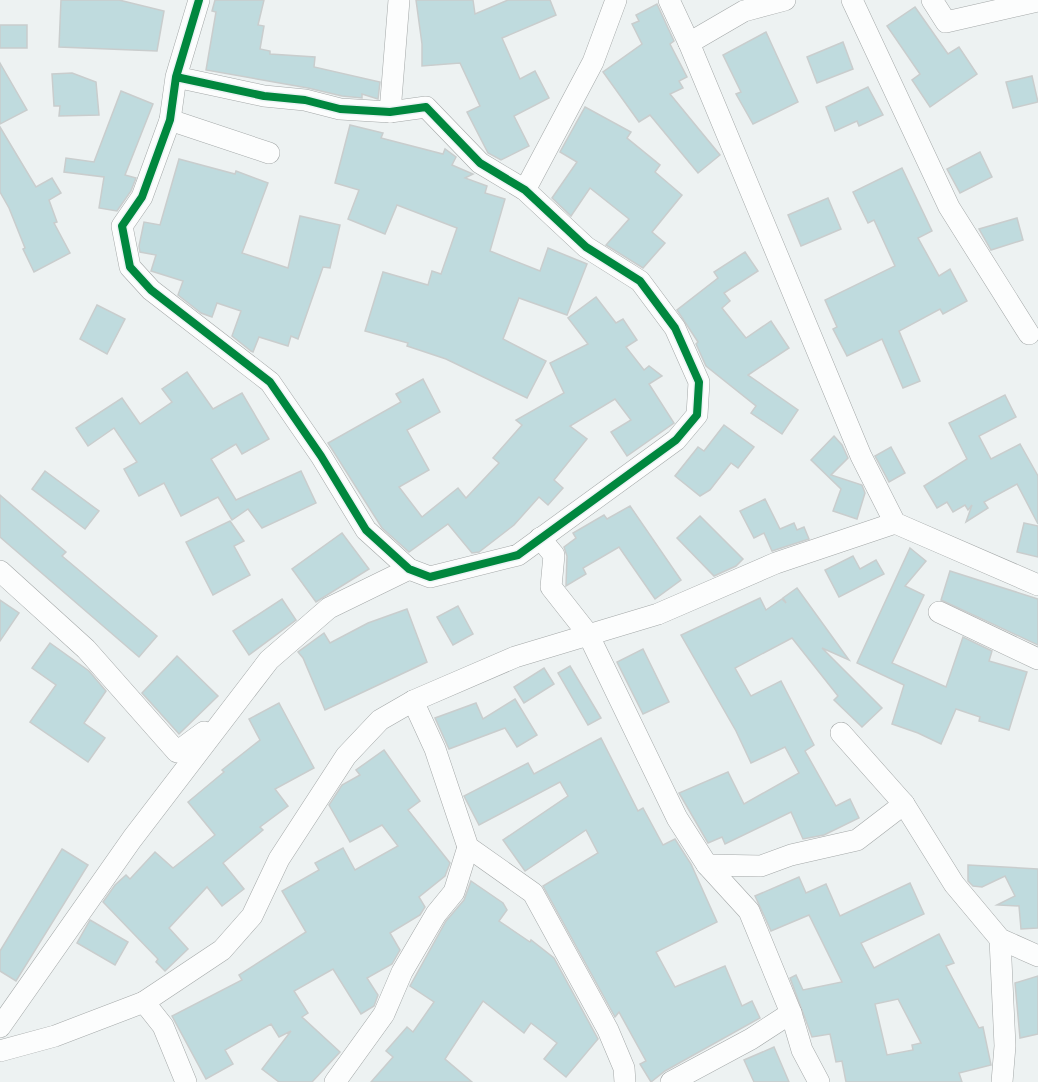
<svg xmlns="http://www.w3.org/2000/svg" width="1038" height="1082" font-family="'Source Serif 4',serif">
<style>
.building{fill:#bfdbde;stroke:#c9cdcd;stroke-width:1.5;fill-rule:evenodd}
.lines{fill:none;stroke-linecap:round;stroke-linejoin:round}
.minor-casing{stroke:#a4a8a8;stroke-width:22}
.minor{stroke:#fcfdfd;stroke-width:21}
.cycleway-casing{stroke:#ebf3f4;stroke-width:11}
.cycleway{stroke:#00873e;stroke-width:8}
</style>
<rect width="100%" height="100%" fill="#edf2f2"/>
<g class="building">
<polygon points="61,0 119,0 164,11 157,51 59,47"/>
<polygon points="215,0 264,0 258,25 264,26 260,49 270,51 270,54 315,57 314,67 380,82 378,99 362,94 362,98 342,96 308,88 206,70 216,12 212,11"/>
<polygon points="416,0 473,0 475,14 508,0 550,0 556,15 502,38 520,79 535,71 549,98 514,116 529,146 501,160 488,153 467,112 480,106 460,63 422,66 422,44"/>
<polygon points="657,4 674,41 670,44 687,77 679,81 683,88 670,94 720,155 698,173 650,115 639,122 603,72 642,44 632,24 639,21 636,15"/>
<polygon points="915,7 948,54 959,47 977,74 930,107 912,80 920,74 887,26"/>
<rect x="0" y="25" width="27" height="23"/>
<polygon points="766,32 798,102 753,124 736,94 741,92 723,55"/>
<polygon points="843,42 853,69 817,83 807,57"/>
<polygon points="0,63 27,110 0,124"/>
<polygon points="72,73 96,82 99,115 59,116 60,106 54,106 52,74"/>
<polygon points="1032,76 1038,102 1013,108 1006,82"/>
<polygon points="868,87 883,115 859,126 857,121 835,131 826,107"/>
<polygon points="121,91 153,104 125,175 136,178 131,191 117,211 99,208 104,177 64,172 66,158 94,162"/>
<polygon points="585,107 631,132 627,138 660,165 655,172 682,195 652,232 665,243 643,268 606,245 629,219 590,188 571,216 552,198 577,162 560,152"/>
<polygon points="350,125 383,133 381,138 443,154 445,149 456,157 452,165 473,174 465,178 487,186 485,193 505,199 490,251 540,271 548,248 587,264 567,315 519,298 503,339 546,361 527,398 446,359 407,346 408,343 365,331 383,272 428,285 432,271 441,274 457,228 397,205 385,234 348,219 359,190 335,183"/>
<polygon points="0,127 36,187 52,178 61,193 49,200 57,222 54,223 70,253 34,272 23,249 25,248 9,208 0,192"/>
<polygon points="980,152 992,177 960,193 947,169"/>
<polygon points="179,159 235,174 236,171 268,183 242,253 288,268 300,216 340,225 330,268 323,267 298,339 291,336 288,346 259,337 253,352 251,351 232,336 241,311 217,303 212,317 201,313 178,295 183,281 151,271 156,255 140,252 139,246 144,222 160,225"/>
<polygon points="902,168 932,231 918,238 939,276 950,269 967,301 943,314 940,309 899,331 920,381 903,388 882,339 847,356 833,329 837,327 825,300 895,266 874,220 868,223 853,192"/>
<polygon points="828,198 841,229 801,246 788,215"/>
<polygon points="1017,218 1023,240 991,250 979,229"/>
<polygon points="745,252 758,271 724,293 730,301 722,308 746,338 771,321 789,348 748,375 798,410 782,434 751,413 756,406 706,366 696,344 698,342 677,310 718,278 714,272"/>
<polygon points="596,297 616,323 623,319 637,340 626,347 644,370 649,366 662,376 649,384 674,423 627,456 611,432 631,420 615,399 570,426 587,439 554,480 563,488 548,505 539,497 514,525 479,552 472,553 448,524 409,552 382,528 328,443 401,402 396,394 423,379 440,412 407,430 429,470 399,487 422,517 458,488 466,498 499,463 493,458 522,425 516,420 564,393 550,363 588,344 568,318"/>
<polygon points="97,305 125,319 107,354 80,339"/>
<polygon points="187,372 213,409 242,393 269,439 242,454 236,444 211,459 236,500 301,471 316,503 262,528 248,509 232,520 218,497 181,516 164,483 139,496 124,469 137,462 114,428 88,446 76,428 122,398 140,424 172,402 162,389"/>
<polygon points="1005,395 1016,417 979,436 991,459 1020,444 1038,476 1038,524 1017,484 984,502 988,508 966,522 972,505 968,510 965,505 953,512 947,502 937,508 924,486 967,459 949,423"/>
<polygon points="724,425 754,447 738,468 731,463 710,490 700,496 675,476 698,447 704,451"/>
<polygon points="834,436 842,445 848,458 831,475 862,485 865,493 857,519 833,511 841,489 811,460"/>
<polygon points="891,447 905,473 889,482 875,456"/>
<polygon points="45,471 99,511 85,529 32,489"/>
<polygon points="0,495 66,552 62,556 157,636 139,657 0,537"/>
<polygon points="765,499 780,529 794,523 797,530 804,527 809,539 772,551 764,533 754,538 740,511"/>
<polygon points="630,506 681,580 655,599 619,547 583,568 586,574 566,586 567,556 564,547 576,538 573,533 604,515 607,519"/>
<polygon points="700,516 743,559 736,566 714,576 677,538"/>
<polygon points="230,521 244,541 234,546 250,575 213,595 186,542"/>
<polygon points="1024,523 1038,526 1038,557 1017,552"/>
<polygon points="342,533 369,569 316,602 292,569"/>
<polygon points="910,548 926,561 905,586 924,595 892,663 946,687 963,637 992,651 989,661 1027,672 1009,730 979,721 980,717 956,709 941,744 918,733 892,724 904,685 857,663"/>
<polygon points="853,556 860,569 876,560 884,574 839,597 825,570"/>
<polygon points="950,571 1038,599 1038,645 941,600"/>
<polygon points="797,588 849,660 822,648 882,708 862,727 834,700 838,696 792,638 735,668 751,696 781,681 814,745 805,751 836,806 850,799 859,818 824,835 803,839 791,812 725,844 722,837 708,843 679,793 728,772 744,804 799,773 785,747 751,763 736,731 681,635 760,598 766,610 782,599 786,603 783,598"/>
<polygon points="282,599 296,620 249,655 233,631"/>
<polygon points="0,600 19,613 0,641"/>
<polygon points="458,606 473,634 453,645 437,617"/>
<polygon points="407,609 427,662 325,710 303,658 298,652 324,633 330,643 368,623"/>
<polygon points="50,643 89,671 106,691 84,723 105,738 88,762 30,722 56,685 32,668"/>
<polygon points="643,649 669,702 643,714 617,662"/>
<polygon points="177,656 218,696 179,734 142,693"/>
<polygon points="570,666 601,718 588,725 558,673"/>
<polygon points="544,668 554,684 524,703 514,687"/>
<polygon points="515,699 537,735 517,747 505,728 449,749 435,718 476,703 483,719"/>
<polygon points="279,703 314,768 275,789 288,806 260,827 263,830 223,863 244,889 222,906 207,887 169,928 188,949 165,971 156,962 158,959 103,902 115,885 126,875 130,879 155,852 173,868 215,835 188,802 224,772 222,770 260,740 249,719"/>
<polygon points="601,738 638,811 643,808 663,845 675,839 691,864 717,922 656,952 675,987 725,966 742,1006 752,1001 760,1018 665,1071 651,1082 640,1064 646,1061 619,1012 615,1017 543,886 598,853 586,830 525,871 503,840 568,796 560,782 479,825 464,796 528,763 534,774"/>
<polygon points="384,750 420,801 408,810 450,863 445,876 419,897 425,907 420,915 390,933 400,950 392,964 367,978 378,995 374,1006 361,1014 333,969 294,991 308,1013 302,1017 340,1052 312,1082 279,1082 262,1069 291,1031 279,1037 271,1024 225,1050 233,1064 206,1079 172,1016 242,980 239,975 306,932 282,891 319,870 315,863 343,848 355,870 398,846 382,825 350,842 329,805 342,785 360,775 356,770"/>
<polygon points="62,849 88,865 16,981 0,971 0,951"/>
<polygon points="968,865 1038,869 1038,928 1021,929 1019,906 997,905 1015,896 1005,876 982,887 973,886 968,881"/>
<path d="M 799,877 L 806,893 L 826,884 L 840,916 L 910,883 L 924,914 L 861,943 L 874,968 L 939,934 L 954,963 L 946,966 L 979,1028 L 983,1027 L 991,1065 L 959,1073 L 962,1082 L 846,1082 L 842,1061 L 836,1062 L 830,1034 L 812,1037 L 790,978 L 796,975 L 803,990 L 842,982 L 809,915 L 771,931 L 755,896 ZM 898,999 L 921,1043 L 912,1045 L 913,1050 L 887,1055 L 875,1004 Z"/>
<polygon points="471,881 503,903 507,910 499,921 530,942 531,940 554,958 598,1039 566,1077 544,1059 557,1043 531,1023 524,1033 483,1001 445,1059 472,1082 371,1082 393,1057 386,1051 407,1027 413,1032 434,1002 410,986 446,921 464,900"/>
<polygon points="90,920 128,942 115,965 77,943"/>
<polygon points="1038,976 1038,1034 1020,1038 1015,983"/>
<polygon points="774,1047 789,1082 754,1082 744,1060"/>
</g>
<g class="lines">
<defs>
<g id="minor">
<polyline points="669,0 689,43 861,456 895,523 1038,585"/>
<polyline points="852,0 949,207 1029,334"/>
<polyline points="932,0 946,22 1038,1"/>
<polyline points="689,43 744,11 785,0"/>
<polyline points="176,77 264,96 305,100 340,109 390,112 426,107 480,163 525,190 586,247 640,281 675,328 699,382 697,415 676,440 518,555 430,577 409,569 366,530 321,456 270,382 151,290 130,267 122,226 142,197 170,120 176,77 199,0"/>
<polyline points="390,112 399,0"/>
<polyline points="170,120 269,153"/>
<polyline points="525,190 593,62 616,0"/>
<polyline points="540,538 554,555 551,587 588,634 677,818 707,865 749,911 791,1013 802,1050 819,1082"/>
<polyline points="0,571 86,649 177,752 204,732"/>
<polyline points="939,612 1038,659"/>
<polyline points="413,701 435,749 468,847 533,893 608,1030 624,1068 625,1082"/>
<polyline points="841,733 904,804 954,884 1000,939 1038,956"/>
<polyline points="707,865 761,866 791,855 857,840 904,804"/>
<polyline points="1000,939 1005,1046 1002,1082"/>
<polyline points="144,1002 163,1026 186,1082"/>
<polyline points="0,1027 132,839 269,660 329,608 409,569"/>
<polyline points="0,1051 55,1036 144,1002 222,950 252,916 279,859 346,756 380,720 413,701 515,657 658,614 776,563 895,523"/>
<polyline points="335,1082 384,1014 402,972 436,914 454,892 468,847"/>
<polyline points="671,1082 751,1039 791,1013"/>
</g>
</defs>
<use href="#minor" class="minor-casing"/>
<use href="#minor" class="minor"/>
<defs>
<polyline id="cycleway" points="176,77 264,96 305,100 340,109 390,112 426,107 480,163 525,190 586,247 640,281 675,328 699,382 697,415 676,440 518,555 430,577 409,569 366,530 321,456 270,382 151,290 130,267 122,226 142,197 170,120 176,77 199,0"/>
</defs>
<use href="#cycleway" class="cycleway-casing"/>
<use href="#cycleway" class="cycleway"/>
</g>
</svg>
